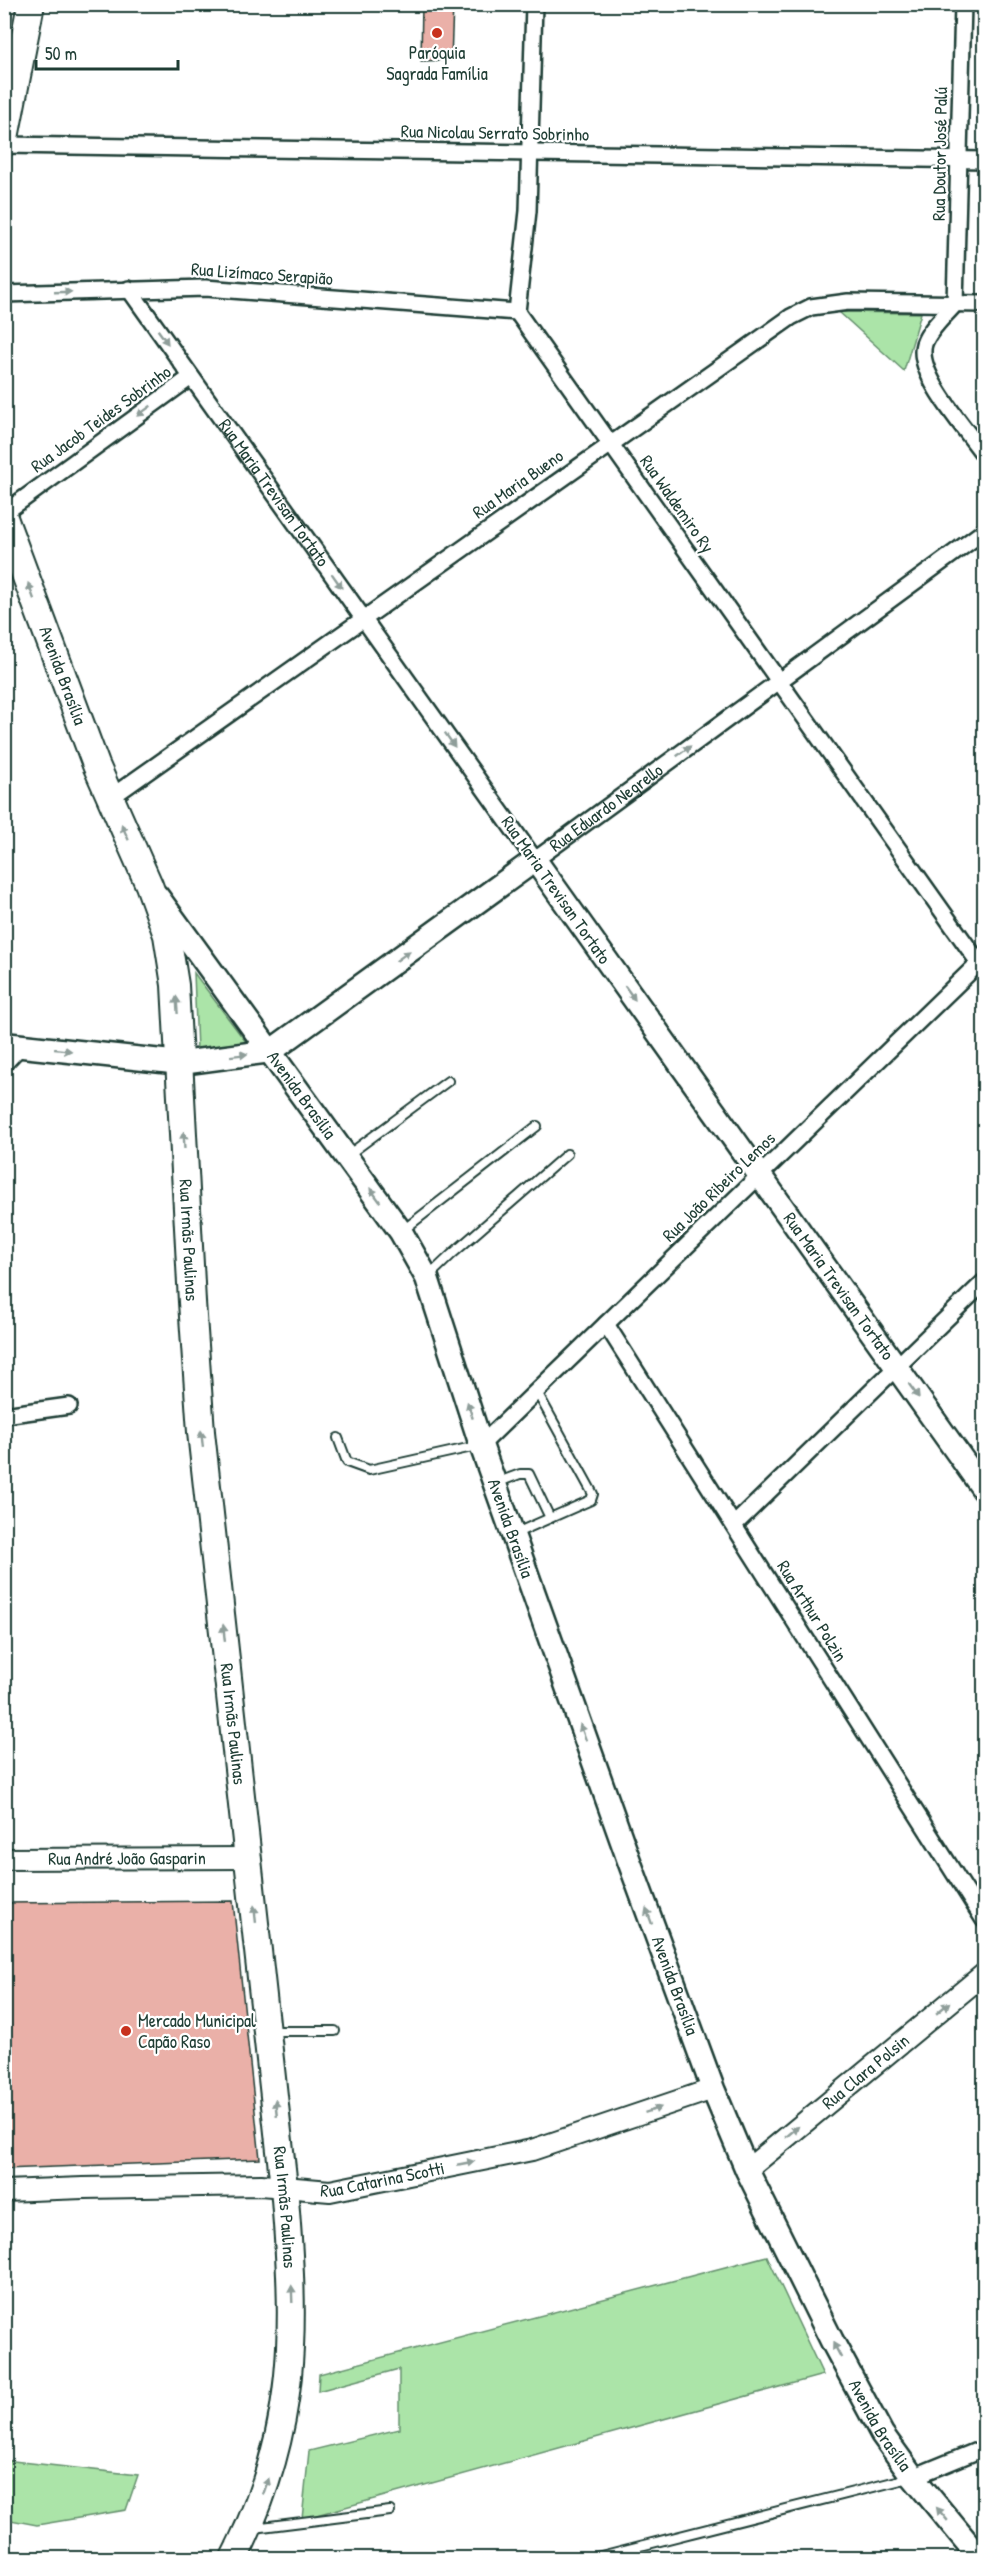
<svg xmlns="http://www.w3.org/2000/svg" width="989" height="2563" font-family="'Patrick Hand',sans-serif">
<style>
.green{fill:#abe4a8;stroke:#65906e;stroke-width:1.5}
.building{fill:#eab0a8;stroke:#1f3d34;stroke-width:1.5}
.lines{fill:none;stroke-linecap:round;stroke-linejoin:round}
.service-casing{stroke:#1f3d34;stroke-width:12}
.minor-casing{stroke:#1f3d34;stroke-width:20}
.tertiary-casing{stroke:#1f3d34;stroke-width:24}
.secondary-casing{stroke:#1f3d34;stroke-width:27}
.primary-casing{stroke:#1f3d34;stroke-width:30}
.service{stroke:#fff;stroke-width:8}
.minor{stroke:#fff;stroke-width:15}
.tertiary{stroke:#fff;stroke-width:20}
.secondary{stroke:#fff;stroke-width:22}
.primary{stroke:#fff;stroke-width:26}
.oneway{fill:#8f9e9a}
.poi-dot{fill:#c8321e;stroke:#fff;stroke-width:2}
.labels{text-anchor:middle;stroke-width:4.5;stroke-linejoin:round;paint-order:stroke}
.poi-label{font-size:18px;fill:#1f3d34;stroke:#fff}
.street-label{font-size:18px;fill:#1f3d34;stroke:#fff}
</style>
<rect width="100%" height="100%" fill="#fff"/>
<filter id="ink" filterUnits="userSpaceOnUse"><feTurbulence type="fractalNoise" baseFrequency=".0167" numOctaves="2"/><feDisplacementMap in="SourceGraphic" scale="12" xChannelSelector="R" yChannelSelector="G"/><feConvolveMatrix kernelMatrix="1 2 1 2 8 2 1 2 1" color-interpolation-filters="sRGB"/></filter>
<g filter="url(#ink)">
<g class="green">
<polygon points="839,312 921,313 904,371"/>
<polygon points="194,973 246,1042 197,1050"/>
<polygon points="767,2256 823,2375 302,2519 309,2451 399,2429 399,2369 318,2391 319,2374"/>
<polygon points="4,2460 138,2475 126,2510 37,2525 5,2519"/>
</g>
<g class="building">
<polygon points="422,4 453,4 451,60 421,61"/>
<polygon points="233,1901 260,2159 4,2169 4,1903"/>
</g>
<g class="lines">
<defs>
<g id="service">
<polyline points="4,1069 22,1050"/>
<polyline points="348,1155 448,1081"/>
<polyline points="402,1231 537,1126"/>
<polyline points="428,1277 451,1255 567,1154"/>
<polyline points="338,1438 347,1462 369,1470 477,1446"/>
<polyline points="496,1483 520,1474 529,1474 550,1518"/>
<polyline points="514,1534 591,1500 593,1494 537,1392"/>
<polyline points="269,2031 335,2031"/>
<polyline points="254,2528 390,2511"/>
<polyline points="593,2558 909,2478"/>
</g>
<g id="minor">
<polyline points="534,4 528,211 517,312 984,970"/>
<path d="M 963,4 L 955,304 C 945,316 929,329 924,344 C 915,374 967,430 984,455"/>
<polyline points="4,145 984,160"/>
<path id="s1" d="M 129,289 L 535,860 L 984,531"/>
<polyline points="4,294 205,288 517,312"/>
<polyline points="4,513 191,377"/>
<polyline points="110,798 791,317 811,307 848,302 984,304"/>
<polyline points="606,1324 984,1920"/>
<polyline points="4,1415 69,1406"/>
<polyline points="481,1445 984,958"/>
<polyline points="734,1525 984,1282"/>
<polyline points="913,2477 984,2448"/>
</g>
<g id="tertiary">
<path id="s2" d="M 4,1859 L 249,1858"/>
<path id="s3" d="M 747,2170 L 984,1974"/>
<path id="s4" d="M 4,2191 L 83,2188 L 261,2185 L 330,2191 L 532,2150 L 713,2089"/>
</g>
<g id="secondary">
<path id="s5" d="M 157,896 L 401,1232 L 427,1278 L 481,1445 L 628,1858 L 713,2089 L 747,2170 L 832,2341 L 882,2434 L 913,2477 L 980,2558"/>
<path id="s6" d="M 4,1044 L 181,1063 L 271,1051 L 535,860 L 984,1490"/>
</g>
<g id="primary">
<polyline points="4,143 31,4"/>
<path id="s7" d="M 4,518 L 96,765 L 149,885 L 167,935 L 175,985 L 192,1302 L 201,1432 L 284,2187 C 296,2326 299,2431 234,2558"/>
</g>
</defs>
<use href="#service" class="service-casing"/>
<use href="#minor" class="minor-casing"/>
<use href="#tertiary" class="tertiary-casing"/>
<use href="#secondary" class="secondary-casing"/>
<use href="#primary" class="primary-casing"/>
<use href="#service" class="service"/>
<use href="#minor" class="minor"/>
<use href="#tertiary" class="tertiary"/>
<use href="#secondary" class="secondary"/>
<use href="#primary" class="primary"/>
</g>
<defs><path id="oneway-solid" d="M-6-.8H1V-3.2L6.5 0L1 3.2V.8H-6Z" transform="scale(1.5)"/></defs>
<g class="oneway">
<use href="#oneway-solid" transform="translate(63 292) rotate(-2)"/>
<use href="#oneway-solid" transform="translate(163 337) rotate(54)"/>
<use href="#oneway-solid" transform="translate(144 411) rotate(144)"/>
<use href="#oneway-solid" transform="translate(337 581) rotate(55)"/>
<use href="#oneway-solid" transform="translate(31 591) rotate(-110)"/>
<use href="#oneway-solid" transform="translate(450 740) rotate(55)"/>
<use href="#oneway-solid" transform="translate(684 751) rotate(-36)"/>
<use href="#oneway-solid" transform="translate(125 832) rotate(-114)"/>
<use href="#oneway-solid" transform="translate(403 956) rotate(-36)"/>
<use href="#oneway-solid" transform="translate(630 993) rotate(54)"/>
<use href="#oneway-solid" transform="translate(177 1005) rotate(-94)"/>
<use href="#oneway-solid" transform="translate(63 1050) rotate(6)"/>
<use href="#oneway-solid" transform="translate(239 1055) rotate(-7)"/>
<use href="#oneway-solid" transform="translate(184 1140) rotate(-93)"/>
<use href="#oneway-solid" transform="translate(375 1195) rotate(-126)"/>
<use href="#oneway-solid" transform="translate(914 1391) rotate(54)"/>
<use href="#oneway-solid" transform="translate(470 1410) rotate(-108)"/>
<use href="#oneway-solid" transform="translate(202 1439) rotate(-96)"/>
<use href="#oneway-solid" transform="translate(224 1633) rotate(-96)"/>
<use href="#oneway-solid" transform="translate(583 1732) rotate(-110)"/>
<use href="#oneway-solid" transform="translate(255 1914) rotate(-96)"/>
<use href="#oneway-solid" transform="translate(649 1916) rotate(-110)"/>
<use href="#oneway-solid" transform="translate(943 2008) rotate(-40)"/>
<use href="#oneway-solid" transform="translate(276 2108) rotate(-96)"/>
<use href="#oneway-solid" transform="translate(653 2110) rotate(-19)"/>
<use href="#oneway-solid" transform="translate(792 2132) rotate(-40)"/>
<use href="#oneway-solid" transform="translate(466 2163) rotate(-11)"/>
<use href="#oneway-solid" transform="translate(292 2294) rotate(-92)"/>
<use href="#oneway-solid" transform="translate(837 2350) rotate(-118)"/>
<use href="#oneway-solid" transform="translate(266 2486) rotate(-71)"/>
<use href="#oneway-solid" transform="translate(942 2514) rotate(-130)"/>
</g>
</g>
<g class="poi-dot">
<circle cx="437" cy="33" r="6"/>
<circle cx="126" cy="2031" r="6"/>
</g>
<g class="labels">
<g class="poi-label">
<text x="437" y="59">Paróquia<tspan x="437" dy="21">Sagrada Família</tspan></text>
<text x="138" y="2027" text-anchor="start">Mercado Municipal<tspan x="138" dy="21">Capão Raso</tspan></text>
</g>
<g class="street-label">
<text transform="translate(495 133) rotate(1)" y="6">Rua Nicolau Serrato Sobrinho</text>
<text transform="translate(940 154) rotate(-89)" y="6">Rua Doutor José Palú</text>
<text transform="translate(262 274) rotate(4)" y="6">Rua Lizímaco Serapião</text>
<text transform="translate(101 419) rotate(-36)" y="6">Rua Jacob Teides Sobrinho</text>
<text transform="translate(518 484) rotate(-35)" y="6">Rua Maria Bueno</text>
<text dy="6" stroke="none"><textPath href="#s1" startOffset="250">Rua Maria Trevisan Tortato</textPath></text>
<text transform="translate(677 504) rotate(55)" y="6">Rua Waldemiro Ry</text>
<text dy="6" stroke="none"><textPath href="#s7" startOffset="168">Avenida Brasília</textPath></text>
<text dy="6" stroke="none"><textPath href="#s1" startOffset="789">Rua Eduardo Negrello</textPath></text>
<text transform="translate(556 890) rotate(55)" y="6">Rua Maria Trevisan Tortato</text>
<text dy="6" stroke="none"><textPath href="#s5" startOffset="246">Avenida Brasília</textPath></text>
<text transform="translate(719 1187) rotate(-44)" y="6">Rua João Ribeiro Lemos</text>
<text dy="6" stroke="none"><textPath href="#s7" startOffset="754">Rua Irmãs Paulinas</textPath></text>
<text dy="6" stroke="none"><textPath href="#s6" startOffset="1118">Rua Maria Trevisan Tortato</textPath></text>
<text dy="6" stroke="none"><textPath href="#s5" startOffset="732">Avenida Brasília</textPath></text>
<text transform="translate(812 1611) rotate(58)" y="6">Rua Arthur Polzin</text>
<text dy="6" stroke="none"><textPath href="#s7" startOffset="1240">Rua Irmãs Paulinas</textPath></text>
<text dy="6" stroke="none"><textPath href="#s2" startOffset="123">Rua André João Gasparin</textPath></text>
<text dy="6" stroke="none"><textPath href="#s5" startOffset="1218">Avenida Brasília</textPath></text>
<text dy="6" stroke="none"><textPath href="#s3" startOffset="154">Rua Clara Polsin</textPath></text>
<text dy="6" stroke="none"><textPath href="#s4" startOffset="380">Rua Catarina Scotti</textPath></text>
<text dy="6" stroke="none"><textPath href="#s7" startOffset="1726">Rua Irmãs Paulinas</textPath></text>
<text dy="6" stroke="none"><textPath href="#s5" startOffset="1704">Avenida Brasília</textPath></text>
</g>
</g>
<rect width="989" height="2563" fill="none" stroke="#fff" stroke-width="24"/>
<rect x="12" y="12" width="965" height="2539" fill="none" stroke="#1f3d34" stroke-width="2" filter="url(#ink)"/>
<path d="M36 60v9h142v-9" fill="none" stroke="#1f3d34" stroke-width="3"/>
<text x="45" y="60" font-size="18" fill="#1f3d34" stroke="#ffffff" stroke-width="4.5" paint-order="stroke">50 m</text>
</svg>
